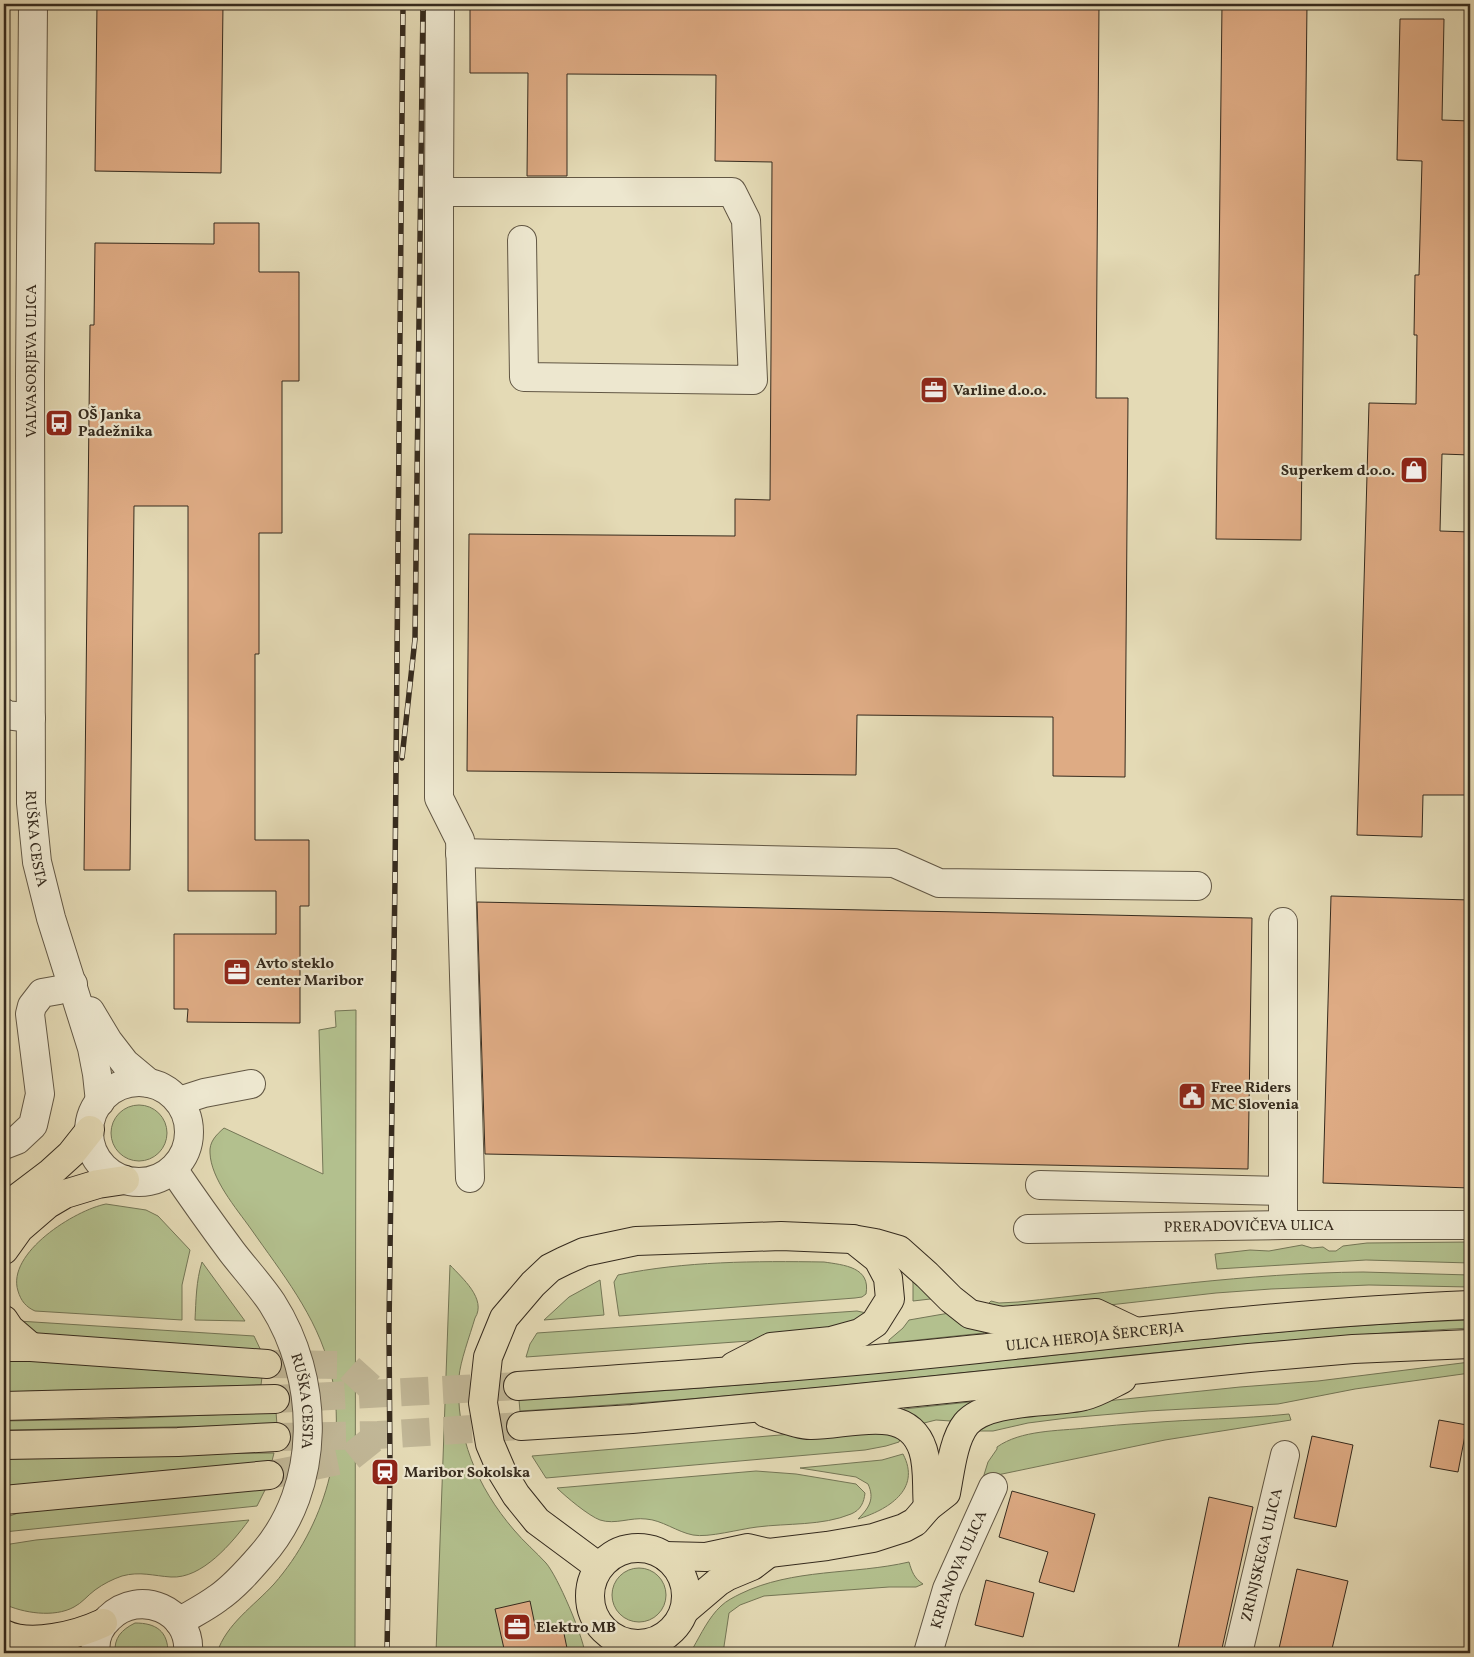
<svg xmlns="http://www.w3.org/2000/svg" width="1474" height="1657" font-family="Vollkorn,serif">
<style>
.green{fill:#b3c08e;stroke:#747656}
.building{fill:#deab84;stroke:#362b1e}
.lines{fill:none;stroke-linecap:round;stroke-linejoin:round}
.major-tunnel{stroke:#c1b797;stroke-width:28;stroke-dasharray:28 14;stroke-linecap:butt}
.minor-casing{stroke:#625744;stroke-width:30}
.major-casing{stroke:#362b1e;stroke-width:30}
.minor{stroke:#ede7cf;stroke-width:28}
.major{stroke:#e4dab5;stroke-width:28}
.rail-casing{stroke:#362b1e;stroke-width:5.5}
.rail{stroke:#ede7cf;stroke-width:4;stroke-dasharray:11;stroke-linecap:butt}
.labels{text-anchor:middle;stroke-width:4.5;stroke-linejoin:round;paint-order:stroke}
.street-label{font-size:15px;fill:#362b1e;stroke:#ede7cf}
.poi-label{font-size:15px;font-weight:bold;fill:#362b1e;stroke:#ede7cf;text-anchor:start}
</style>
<rect width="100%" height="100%" fill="#e4dab5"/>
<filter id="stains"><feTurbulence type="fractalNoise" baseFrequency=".004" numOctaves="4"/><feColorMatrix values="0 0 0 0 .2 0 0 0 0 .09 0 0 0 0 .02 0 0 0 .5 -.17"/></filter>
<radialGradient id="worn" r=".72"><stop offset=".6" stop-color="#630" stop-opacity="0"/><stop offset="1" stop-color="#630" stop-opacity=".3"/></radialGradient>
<g class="green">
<path d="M 356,1010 L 355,1653 L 217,1653 C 226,1624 254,1606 274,1584 C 324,1527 349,1444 330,1369 C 317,1316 281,1272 251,1229 C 236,1208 211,1179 210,1153 C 209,1142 216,1135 224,1128 L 323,1174 L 319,1030 L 336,1027 L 335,1011 Z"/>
<circle cx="139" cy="1133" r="28"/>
<path d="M 106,1204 L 146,1210 L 158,1216 L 190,1250 L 182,1285 L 182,1320 L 35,1311 C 26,1307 21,1301 18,1291 C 6,1253 75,1210 106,1204 Z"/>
<polygon points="1470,1242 1470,1263 1366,1260 1217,1269 1215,1254 1250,1250 1269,1251 1302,1245 1312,1248 1323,1247 1329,1251 1336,1251 1343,1246 1367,1243"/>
<path d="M 202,1262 L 245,1321 L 195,1320 C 196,1301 196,1281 202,1262 Z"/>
<path d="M 824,1262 C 844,1265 871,1267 866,1294 L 862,1297 L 855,1298 L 619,1316 L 614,1282 L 618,1275 C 685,1261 756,1261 824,1262 Z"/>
<path d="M 450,1265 C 462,1278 487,1299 475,1318 C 470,1335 460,1362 459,1377 C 455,1435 477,1487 514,1530 C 524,1542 536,1552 546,1563 C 558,1577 582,1634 585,1653 L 436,1653 Z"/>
<polygon points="909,1270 939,1298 913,1301 913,1283"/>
<path d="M 1363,1272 L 1470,1275 L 1470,1287 L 1369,1285 L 1271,1289 L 1216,1293 L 1065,1310 L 986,1306 L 991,1301 L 999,1303 L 1018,1302 C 1133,1290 1248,1273 1363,1272 Z"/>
<polygon points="600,1280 604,1315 544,1320 569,1297"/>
<polygon points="857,1311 871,1314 865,1319 777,1339 526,1357 530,1344 537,1333"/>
<polygon points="955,1312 984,1329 984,1333 889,1343 889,1340 903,1328 909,1320"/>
<path d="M 1470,1320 L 1470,1328 C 1283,1337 1098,1359 912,1378 C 781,1392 651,1403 520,1411 L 519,1400 C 682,1391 844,1377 1007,1360 C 1161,1344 1315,1325 1470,1320 Z"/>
<polygon points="18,1321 254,1336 264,1357 42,1339"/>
<polygon points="18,1359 262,1377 261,1385 4,1392 4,1360"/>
<polygon points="1470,1362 1470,1373 1355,1389 1278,1404 1148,1411 1067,1418 1028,1423 993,1431 979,1431 1002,1418 1049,1407 1240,1387 1318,1381"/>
<polygon points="970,1402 971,1406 958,1414 951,1421 936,1420 920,1424 905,1413 904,1409"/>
<polygon points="276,1412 277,1425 4,1430 4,1421 116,1419"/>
<path d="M 1289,1414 L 1291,1420 L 1165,1440 L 983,1478 L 988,1462 L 997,1449 L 997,1447 C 1021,1430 1058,1431 1086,1428 C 1106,1426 1127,1424 1147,1423 C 1195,1419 1242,1419 1289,1414 Z"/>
<polygon points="875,1427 900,1439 899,1442 886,1446 865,1450 546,1478 532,1456"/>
<polygon points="274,1453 272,1461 208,1471 4,1488 4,1456"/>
<path d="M 903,1454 C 922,1490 887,1510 858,1519 C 869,1508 875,1499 868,1484 L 856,1477 L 800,1468 L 882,1460 Z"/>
<path d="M 756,1471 L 796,1474 L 856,1484 L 865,1493 C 864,1502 861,1510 851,1514 C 822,1526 788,1523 757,1527 C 740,1529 708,1538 693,1535 C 677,1532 662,1520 646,1519 C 631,1517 615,1525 600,1520 C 589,1516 566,1497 557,1488 Z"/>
<polygon points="267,1486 257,1506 4,1532 4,1518 21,1512"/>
<path d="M 249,1520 C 232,1543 202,1579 171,1577 C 154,1576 140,1571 122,1576 C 113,1579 103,1584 95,1590 C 88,1595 82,1603 74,1607 C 54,1618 23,1613 4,1604 L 4,1545 L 36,1540 Z"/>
<path d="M 909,1562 C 912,1572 914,1578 923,1584 L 916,1587 L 889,1587 L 764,1596 L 740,1605 L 729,1613 L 723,1653 L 688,1653 L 693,1648 C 701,1634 709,1617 721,1606 C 726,1601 734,1597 740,1594 C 793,1568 853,1575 909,1562 Z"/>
<circle cx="639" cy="1595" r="27"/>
<path d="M 135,1623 C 156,1623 168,1631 168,1653 L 115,1653 C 114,1638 121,1630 135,1623 Z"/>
</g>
<g class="building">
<polygon points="97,4 223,4 221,173 95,171"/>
<polygon points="470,4 1099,4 1096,398 1128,398 1125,777 1053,776 1053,717 857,715 856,775 467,771 469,534 735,536 735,499 770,500 771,352 772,162 715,161 716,75 567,74 567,176 527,176 528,73 470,73"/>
<polygon points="1222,4 1307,4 1301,540 1216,539"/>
<polygon points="1400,19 1444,19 1442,120 1470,121 1470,455 1442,454 1440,531 1470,532 1470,795 1423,795 1422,837 1357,835 1369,403 1416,404 1417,335 1414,335 1415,275 1419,275 1422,161 1397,160"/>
<polygon points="214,223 259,223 259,272 299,272 299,381 282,381 282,533 259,533 259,654 255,654 255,840 309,840 309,906 300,906 300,1023 187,1022 188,1009 174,1009 174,934 276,934 276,891 188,891 188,506 134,506 130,870 84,870 90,325 94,325 95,243 214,244"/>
<polygon points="1331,896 1470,900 1470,1188 1323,1183"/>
<polygon points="477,902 1252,918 1248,1169 485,1154"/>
<polygon points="1439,1420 1467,1425 1458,1472 1430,1467"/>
<polygon points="1312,1436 1353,1445 1336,1527 1294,1518"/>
<polygon points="1012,1491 1095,1514 1074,1592 1039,1582 1048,1552 999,1537"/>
<polygon points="1209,1497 1253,1507 1221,1653 1177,1653"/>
<polygon points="1297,1569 1348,1581 1331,1653 1278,1653"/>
<polygon points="986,1580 1034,1593 1023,1637 975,1625"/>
<polygon points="530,1601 536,1630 562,1624 568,1653 505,1653 495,1609"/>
</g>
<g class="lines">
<g class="major-tunnel">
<polyline points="267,1364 346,1365 377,1393"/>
<polyline points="275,1399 518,1386"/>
<polyline points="276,1437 378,1435 521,1426"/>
<polyline points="269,1475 348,1459 378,1435"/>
</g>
<defs>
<g id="minor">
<path id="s1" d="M 33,4 L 30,378 L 31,803 L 37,862 L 51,918 L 92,1048 L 97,1074 L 100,1102"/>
<polyline points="439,192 440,4"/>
<polyline points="4,713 6,715 31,718"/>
<polyline points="460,853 894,863 939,883 1197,886"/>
<polyline points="90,1011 108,1041 125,1063 149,1083"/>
<circle cx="139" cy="1132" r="50"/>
<polyline points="179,1101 204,1093 251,1084"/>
<polyline points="4,1145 17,1140 33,1125 40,1094 30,1014 32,1006 42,993 59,990 73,984"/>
<path id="s2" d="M 173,1169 C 192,1197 212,1225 232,1252 C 245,1269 260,1285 272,1303 C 320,1378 323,1487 261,1556 C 248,1571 234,1587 218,1598 C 206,1607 192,1614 179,1622"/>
<polyline points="470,1178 460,840 439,798 439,192 732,192 746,220 753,380 524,377 522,240"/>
<polyline points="1040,1185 1283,1191"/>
<polyline points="1283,1225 1283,922"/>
<path id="s3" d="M 1028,1229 L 1283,1225 L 1470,1225"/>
<path d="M 96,1653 C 94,1640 99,1627 109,1618 C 139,1588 192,1610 188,1653"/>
<path id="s4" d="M 928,1653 L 947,1589 L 993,1487"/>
<path id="s5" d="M 1238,1653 L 1285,1455"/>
</g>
<g id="major">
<polyline points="4,1208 49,1174 71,1154 90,1130"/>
<polyline points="4,1250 19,1229 48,1204 65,1194 98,1184 125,1180"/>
<polyline points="4,1320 10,1329 31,1347"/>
<polyline points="4,1347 31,1347 267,1364"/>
<polyline points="734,1366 771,1347 831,1341 860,1333 875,1323 890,1299 888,1278 878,1259 853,1239"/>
<path id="s6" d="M 518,1386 C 668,1376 818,1366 968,1350 C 1135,1332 1302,1312 1470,1305"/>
<polyline points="4,1406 275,1399"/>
<path d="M 766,1413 C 778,1417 797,1425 810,1425 C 847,1426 907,1401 923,1450 C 929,1468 926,1488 928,1507"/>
<polyline points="521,1426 632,1419 838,1400 1249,1358 1353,1349 1470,1344"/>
<polyline points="4,1445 178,1442 276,1437"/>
<polyline points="4,1500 269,1475"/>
<circle cx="638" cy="1596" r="48"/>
<path d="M 665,1556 L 706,1557 L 748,1548 L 769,1553 L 827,1546 L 873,1538 L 904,1528 L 915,1522 L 928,1507 L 946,1493 C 950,1473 953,1440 966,1424 C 987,1398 1054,1404 1084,1396 C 1097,1393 1110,1385 1122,1379"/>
<polyline points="599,1567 537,1521 516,1495 502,1472 490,1444 483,1403 488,1357 504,1318 533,1284 550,1268 564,1261 584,1252 636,1241 781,1236 852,1239 875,1243 899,1250 927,1275 951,1299 970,1314 1001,1321 1096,1313 1134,1331"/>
<polyline points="685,1610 718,1582 728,1576 752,1566 769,1553"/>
<path d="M 4,1634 C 31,1647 77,1635 103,1623"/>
</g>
</defs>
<use href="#minor" class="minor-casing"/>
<use href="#major" class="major-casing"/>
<use href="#minor" class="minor"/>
<use href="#major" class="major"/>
<defs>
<g id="rail">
<polyline points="402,758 415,639 423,4"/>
<polyline points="387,1653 390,1470 389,1327 395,878 403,4"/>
</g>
</defs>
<use href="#rail" class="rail-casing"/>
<use href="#rail" class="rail"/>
</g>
<defs>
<symbol id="office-square" viewBox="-11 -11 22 22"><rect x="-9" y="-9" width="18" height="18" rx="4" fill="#8f2418" stroke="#ede7cf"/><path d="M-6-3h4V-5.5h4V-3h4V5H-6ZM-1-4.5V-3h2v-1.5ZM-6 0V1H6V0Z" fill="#fff"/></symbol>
<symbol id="bus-square" viewBox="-11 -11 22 22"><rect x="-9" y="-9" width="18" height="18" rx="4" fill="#8f2418" stroke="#ede7cf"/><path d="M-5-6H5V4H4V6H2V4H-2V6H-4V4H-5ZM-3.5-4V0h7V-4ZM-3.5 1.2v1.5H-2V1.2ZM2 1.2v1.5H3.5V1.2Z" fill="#fff"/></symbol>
<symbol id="shop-square" viewBox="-11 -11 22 22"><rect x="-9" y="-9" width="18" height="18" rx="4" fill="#8f2418" stroke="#ede7cf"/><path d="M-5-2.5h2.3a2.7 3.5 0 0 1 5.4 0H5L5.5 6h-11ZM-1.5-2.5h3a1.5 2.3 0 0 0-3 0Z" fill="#fff"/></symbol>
<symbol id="civic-square" viewBox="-11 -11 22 22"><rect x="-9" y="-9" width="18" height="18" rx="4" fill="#8f2418" stroke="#ede7cf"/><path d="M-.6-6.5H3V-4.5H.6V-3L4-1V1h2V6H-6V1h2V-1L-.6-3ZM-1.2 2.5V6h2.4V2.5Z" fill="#fff"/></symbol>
<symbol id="station-square" viewBox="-11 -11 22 22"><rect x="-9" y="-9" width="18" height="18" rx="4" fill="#8f2418" stroke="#ede7cf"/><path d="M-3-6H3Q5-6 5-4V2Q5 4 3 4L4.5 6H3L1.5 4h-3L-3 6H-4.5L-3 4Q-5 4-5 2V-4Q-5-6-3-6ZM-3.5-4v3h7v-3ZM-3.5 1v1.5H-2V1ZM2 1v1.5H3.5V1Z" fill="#fff"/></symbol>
</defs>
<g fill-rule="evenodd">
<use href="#office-square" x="918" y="374" width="32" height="32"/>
<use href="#bus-square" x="43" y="407" width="32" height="32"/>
<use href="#shop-square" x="1398" y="454" width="32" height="32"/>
<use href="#office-square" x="221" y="956" width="32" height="32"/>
<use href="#civic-square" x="1176" y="1080" width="32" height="32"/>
<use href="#station-square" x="369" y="1456" width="32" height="32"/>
<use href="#office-square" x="501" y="1611" width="32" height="32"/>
</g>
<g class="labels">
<g class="street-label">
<text transform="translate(31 361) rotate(-90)" y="5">VALVASORJEVA ULICA</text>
<text dy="5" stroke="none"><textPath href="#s1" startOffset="835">RUŠKA CESTA</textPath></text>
<text dy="5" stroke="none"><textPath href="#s3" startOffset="221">PRERADOVIČEVA ULICA</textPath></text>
<text dy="5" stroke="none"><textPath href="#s6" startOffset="579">ULICA HEROJA ŠERCERJA</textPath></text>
<text dy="5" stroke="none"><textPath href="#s2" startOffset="271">RUŠKA CESTA</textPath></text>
<text dy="5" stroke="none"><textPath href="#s5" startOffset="101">ZRINJSKEGA ULICA</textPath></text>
<text dy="5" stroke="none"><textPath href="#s4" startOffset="89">KRPANOVA ULICA</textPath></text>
</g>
<g class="poi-label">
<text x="953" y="395">Varline d.o.o.</text>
<text x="78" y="419">OŠ Janka<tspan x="78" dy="17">Padežnika</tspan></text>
<text x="1395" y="475" text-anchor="end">Superkem d.o.o.</text>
<text x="256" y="968">Avto steklo<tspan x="256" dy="17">center Maribor</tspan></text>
<text x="1211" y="1092">Free Riders<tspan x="1211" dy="17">MC Slovenia</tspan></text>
<text x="404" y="1477">Maribor Sokolska</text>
<text x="536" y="1632">Elektro MB</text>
</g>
</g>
<rect width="1474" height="1657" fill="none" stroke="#e4dab5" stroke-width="20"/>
<rect x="5" y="5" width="1464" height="1647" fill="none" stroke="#362b1e" stroke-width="2.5"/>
<rect x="10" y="10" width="1454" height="1637" fill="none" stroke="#362b1e"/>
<rect width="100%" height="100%" filter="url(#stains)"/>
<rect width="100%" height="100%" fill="url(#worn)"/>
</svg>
